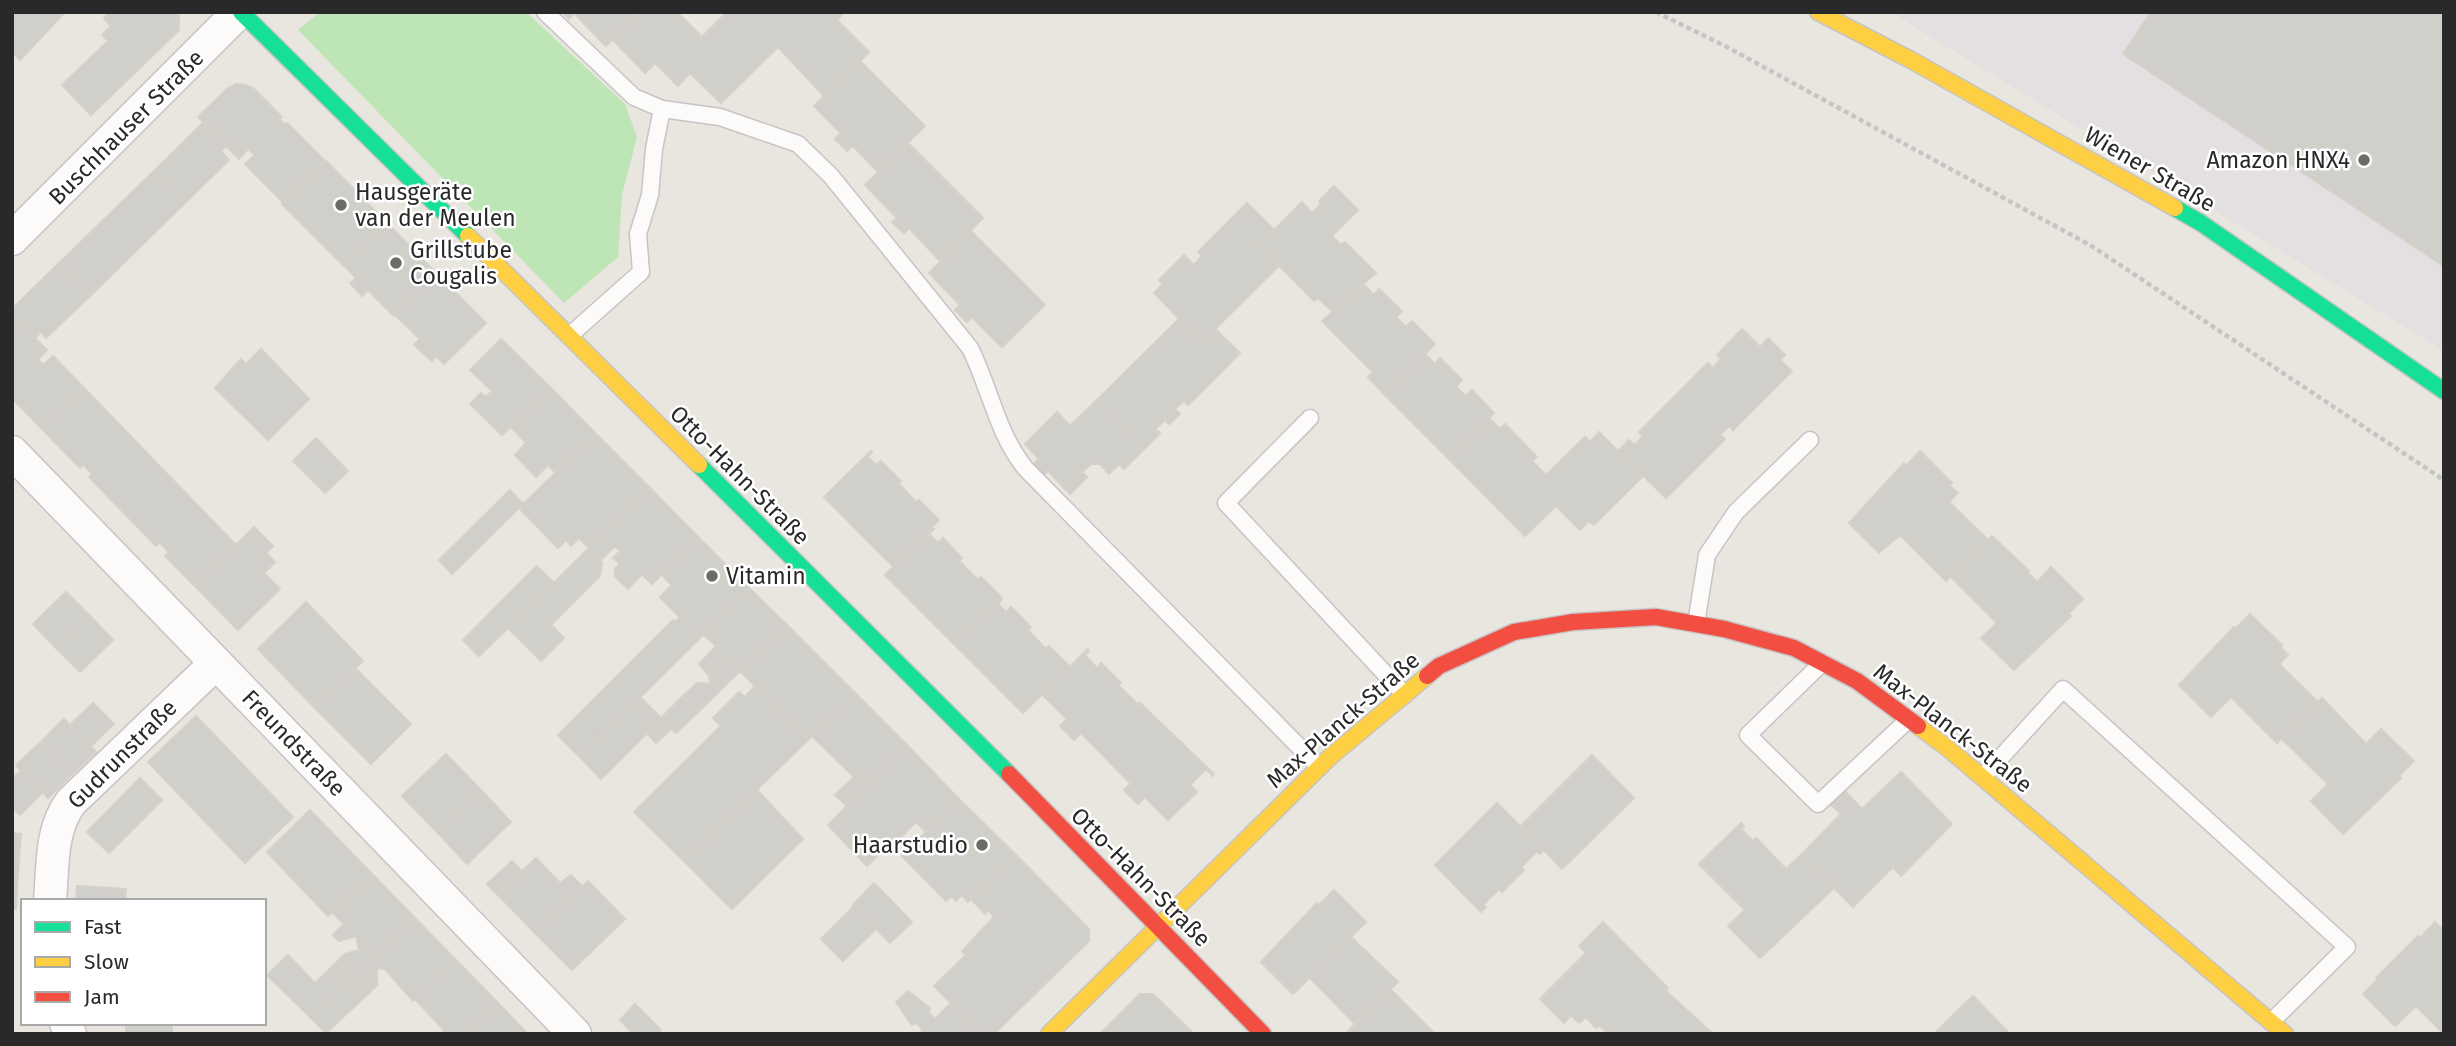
<svg xmlns="http://www.w3.org/2000/svg" width="2456" height="1046" font-family="'Fira Sans',sans-serif">
<style>
.industrial{fill:#e4e0e1}
.green{fill:#bee5b5}
.building{fill:#d1cfc9;stroke:#d3d1ca;stroke-width:2}
.lines{fill:none;stroke-linecap:round;stroke-linejoin:round}
.lane-casing{stroke:#c6c4c4;stroke-width:19}
.street-casing{stroke:#c6c4c4;stroke-width:35}
.fast-casing{stroke:#c6c4c4;stroke-width:19}
.slow-casing{stroke:#c6c4c4;stroke-width:19}
.jam-casing{stroke:#c6c4c4;stroke-width:19}
.path{stroke:#c6c5c4;stroke-width:4.5;stroke-dasharray:5 3.5;stroke-linecap:butt}
.lane{stroke:#fcfbfa;stroke-width:16}
.street{stroke:#fcfbfa;stroke-width:32}
.fast{stroke:#16e098;stroke-width:16}
.slow{stroke:#ffcf43;stroke-width:16}
.jam{stroke:#f24e42;stroke-width:16}
.poi-dot{fill:#6c6b68;stroke:#fff;stroke-width:2.5}
.labels{text-anchor:middle;stroke-width:5;stroke-linejoin:round;paint-order:stroke}
.street-label{font-size:23px;fill:#292929;stroke:#fff}
.poi-label{font-size:23px;fill:#292929;stroke:#fff;text-anchor:start}
</style>
<rect width="100%" height="100%" fill="#e8e6de"/>
<polygon class="industrial" points="1890,12 2444,12 2444,351"/>
<polygon class="green" points="320,12 526,12 625,104 637,137 622,195 618,257 564,303 298,30"/>
<g class="building">
<polygon points="12,12 65,12 20,60 12,52"/>
<polygon points="109,12 175,12 179,16 179,30 91,115 62,85 108,41 102,35 111,26 104,18"/>
<polygon points="562,12 640,12 606,46 574,13 569,19"/>
<polygon points="640,12 677,12 702,37 727,12 844,12 837,20 869,52 824,96 778,47 721,103 690,73 678,86 655,63 645,73 613,40"/>
<polygon points="2151,12 2444,12 2444,266 2123,54"/>
<polygon points="860,61 925,126 878,172 853,146 847,151 835,139 841,133 814,106"/>
<polygon points="236,84 245,85 253,88 282,117 279,119 285,125 287,123 325,161 283,202 245,164 255,155 248,149 239,159 198,117 228,88"/>
<polygon points="204,122 227,145 221,151 229,160 186,202 155,170"/>
<polygon points="908,143 983,218 940,261 909,228 904,233 892,222 897,218 865,185"/>
<polygon points="326,161 387,223 344,266 282,204"/>
<polygon points="155,170 186,202 90,296 58,264"/>
<polygon points="1334,186 1358,210 1332,236 1341,245 1345,242 1376,273 1332,311 1318,298 1314,301 1259,245 1302,202 1312,213 1321,204 1319,201"/>
<polygon points="1247,203 1274,230 1259,245 1279,266 1202,342 1154,293 1163,284 1159,280 1184,255 1194,265 1202,256 1198,252"/>
<polygon points="387,223 435,272 393,315 368,290 362,296 350,283 356,278 344,265"/>
<polygon points="971,231 1045,305 1002,347 972,317 967,322 955,310 960,305 929,273"/>
<polygon points="58,264 90,296 46,338 41,332 35,338 12,315 12,309"/>
<polygon points="435,272 486,323 444,364 436,356 432,361 414,345 420,339 394,314"/>
<polygon points="1364,285 1374,295 1379,289 1402,311 1396,317 1406,327 1412,321 1435,344 1384,394 1368,377 1373,372 1322,321"/>
<polygon points="12,315 47,350 38,359 43,365 53,356 84,388 42,429 12,398"/>
<polygon points="1179,319 1202,342 1215,329 1240,353 1188,405 1184,401 1175,409 1180,414 1169,424 1165,420 1155,429 1160,433 1145,448 1097,400"/>
<polygon points="1742,329 1760,347 1768,338 1785,355 1780,360 1792,371 1733,430 1729,426 1720,435 1725,439 1666,498 1618,451 1629,440 1634,445 1643,437 1639,432 1708,363 1713,368 1721,359 1717,355"/>
<polygon points="501,339 551,388 502,435 470,404 481,393 486,397 492,391 470,370"/>
<polygon points="261,349 309,399 268,440 215,388 241,359 246,364"/>
<polygon points="1425,354 1435,364 1440,358 1462,380 1456,387 1466,396 1472,390 1494,413 1449,459 1384,394"/>
<polygon points="84,388 236,545 195,586 165,556 169,552 160,543 156,546 89,477 92,474 83,464 80,468 42,429"/>
<polygon points="551,388 596,434 556,473 548,465 536,477 515,455 526,443 511,427"/>
<polygon points="1097,400 1145,448 1124,469 1119,464 1109,474 1100,464 1091,464 1082,472 1087,477 1070,494 1048,471 1045,474 1034,463 1039,459 1025,444 1057,412 1070,426"/>
<polygon points="1489,418 1500,429 1505,424 1537,457 1532,461 1546,475 1585,437 1590,442 1599,432 1643,476 1594,525 1589,521 1580,530 1556,506 1525,536 1449,459"/>
<polygon points="596,434 650,488 589,548 579,538 571,546 566,540 558,548 519,508"/>
<polygon points="316,438 348,471 325,493 293,461"/>
<polygon points="871,451 872,452 868,457 876,465 881,461 901,481 898,483 916,502 919,500 939,520 893,566 824,497"/>
<polygon points="1920,451 1952,483 1949,485 1958,493 1949,502 1988,540 1946,581 1900,535 1879,553 1849,523 1904,463 1906,466"/>
<polygon points="650,488 699,538 652,584 642,574 628,589 615,576 615,569 620,564 613,558 620,551 615,546 600,561 602,563 600,576 551,625 564,638 541,661 508,628"/>
<polygon points="510,490 523,504 452,574 439,560"/>
<polygon points="254,527 273,546 266,553 275,562 264,573 280,589 238,630 195,586"/>
<polygon points="932,528 934,529 929,534 938,543 943,538 962,558 959,561 978,580 981,577 1001,597 954,644 885,575"/>
<polygon points="1992,536 2029,571 2028,573 2037,582 2051,567 2083,599 2069,613 2071,616 2014,670 1981,638 1997,623 1951,577"/>
<polygon points="699,538 749,588 700,638 660,597 672,585 662,575"/>
<polygon points="537,566 554,583 479,656 463,640"/>
<polygon points="749,588 787,625 740,671 729,658 710,677 699,664 716,646 703,634"/>
<polygon points="66,592 90,616 56,648 33,624"/>
<polygon points="1001,597 1002,599 998,604 1006,612 1011,607 1031,627 1028,630 1046,649 1049,646 1070,667 1023,713 954,644"/>
<polygon points="306,602 363,661 314,707 258,649"/>
<polygon points="2250,614 2282,645 2280,647 2288,655 2279,664 2318,702 2277,743 2231,697 2211,717 2179,685 2234,627 2235,629"/>
<polygon points="90,616 113,640 80,672 56,648"/>
<polygon points="680,617 700,638 580,757 558,735 673,620 675,622"/>
<polygon points="787,625 856,694 808,740 740,671"/>
<polygon points="1088,649 1089,651 1085,655 1097,668 1101,663 1121,683 1118,685 1138,705 1140,703 1214,774 1213,776 1206,769 1190,785 1197,792 1168,820 1145,797 1138,804 1124,790 1131,784 1081,733 1074,740 1060,726 1067,719 1042,694"/>
<polygon points="729,658 740,671 698,712 683,696 697,683 710,684 709,674 710,677"/>
<polygon points="355,668 411,724 371,764 314,707"/>
<polygon points="755,686 808,740 684,861 634,812 721,726 713,718 739,692 745,697"/>
<polygon points="856,694 907,745 846,805 835,795 854,777 812,736"/>
<polygon points="683,696 698,712 676,733 661,718"/>
<polygon points="640,697 654,711 640,726 647,733 601,779 580,757"/>
<polygon points="2322,698 2366,744 2381,729 2414,761 2399,776 2401,778 2343,834 2311,801 2328,784 2282,739"/>
<polygon points="93,703 114,724 91,746 70,725"/>
<polygon points="654,711 671,729 656,743 640,726"/>
<polygon points="196,716 293,817 245,863 148,762"/>
<polygon points="64,719 96,752 72,774 41,742"/>
<polygon points="41,742 72,774 48,798 16,765"/>
<polygon points="907,745 959,799 926,832 916,822 898,840 895,838 867,866 828,825"/>
<polygon points="446,754 481,790 437,832 402,796"/>
<polygon points="1592,755 1634,798 1562,869 1521,826"/>
<polygon points="22,770 43,792 20,815 12,807 12,779"/>
<polygon points="1901,772 1952,824 1901,876 1893,867 1853,907 1801,855 1841,814 1831,805 1845,791 1862,809"/>
<polygon points="140,778 162,800 109,853 87,832"/>
<polygon points="481,790 511,822 467,864 437,832"/>
<polygon points="757,790 803,839 732,909 684,861"/>
<polygon points="959,799 1016,855 968,902 962,895 956,901 952,896 946,901 902,856"/>
<polygon points="1497,803 1544,850 1539,854 1537,851 1521,867 1524,870 1502,892 1499,889 1483,905 1486,907 1481,912 1435,865"/>
<polygon points="310,810 372,874 328,916 267,852"/>
<polygon points="1741,823 1744,826 1741,829 1753,841 1756,838 1786,869 1801,855 1834,888 1760,958 1728,926 1745,910 1699,864"/>
<polygon points="12,833 21,834 18,872 12,871"/>
<polygon points="1016,855 1089,929 1089,941 994,1034 981,1034 934,986 966,955 962,951 993,918 993,915 988,910 985,914 971,899"/>
<polygon points="536,858 560,883 571,875 582,886 535,933 498,895"/>
<polygon points="512,861 522,871 498,895 487,884"/>
<polygon points="12,871 18,872 16,909 12,909"/>
<polygon points="372,874 414,917 352,977 337,962 345,954 359,950 356,936 339,941 333,935 344,924 333,913"/>
<polygon points="588,881 625,919 572,970 535,933"/>
<polygon points="874,883 912,922 890,943 853,905"/>
<polygon points="77,886 126,889 125,901 76,901"/>
<polygon points="1334,890 1366,922 1293,994 1261,962 1317,903 1319,905"/>
<polygon points="854,906 876,929 843,961 821,939"/>
<polygon points="414,917 456,960 413,1001 385,969 377,968 377,985 368,994 352,977"/>
<polygon points="1603,922 1668,988 1665,990 1713,1034 1608,1034 1599,1025 1596,1028 1586,1017 1579,1023 1571,1015 1564,1023 1540,999 1586,953 1579,946"/>
<polygon points="2435,922 2444,931 2444,1034 2416,1006 2395,1026 2363,994 2378,979 2376,978 2418,936 2420,938"/>
<polygon points="1351,937 1398,982 1355,1024 1309,977"/>
<polygon points="288,955 315,983 337,962 352,977 310,1017 267,975"/>
<polygon points="456,960 498,1003 466,1034 444,1034 443,1029 415,999"/>
<polygon points="352,977 368,994 326,1033 310,1017"/>
<polygon points="1390,989 1435,1034 1351,1034 1348,1031"/>
<polygon points="908,991 930,1008 928,1012 935,1019 951,1003 981,1034 919,1034 923,1030 917,1023 912,1025 896,1002"/>
<polygon points="1140,994 1153,994 1194,1034 1100,1034"/>
<polygon points="1973,996 2010,1034 1934,1034 1957,1011"/>
<polygon points="498,1003 528,1034 466,1034"/>
<polygon points="635,1004 661,1030 657,1034 633,1034 620,1020"/>
<rect x="126" y="1023" width="46" height="11"/>
</g>
<g class="lines">
<defs>
<g id="lane">
<polyline points="545,12 634,97 662,109"/>
<path d="M 569,336 L 641,272 L 638,234 L 650,195 L 654,149 L 662,109 L 720,117 L 798,144 L 831,176 L 970,348 C 990,388 997,433 1025,468 L 1319,767"/>
<polyline points="1310,418 1226,503 1405,695"/>
<polyline points="1696,624 1707,555 1736,512 1810,440"/>
<polyline points="1821,664 1748,735 1818,804 1908,720"/>
<polyline points="1983,777 2063,689 2347,947 2271,1022"/>
</g>
<g id="street">
<polyline points="12,239 239,12"/>
<polyline points="12,452 575,1034"/>
<path d="M 50,901 C 53,867 50,830 71,802 L 216,663"/>
<polyline points="66,1023 70,1034"/>
</g>
<g id="fast">
<polyline points="241,12 468,236"/>
<polyline points="2175,208 2201,223 2444,391"/>
<polyline points="699,465 1009,774"/>
</g>
<g id="slow">
<polyline points="1818,12 1911,60 2175,208"/>
<polyline points="468,236 699,465"/>
<polyline points="1918,726 1950,750 2285,1034"/>
<polyline points="1049,1034 1331,756 1427,676"/>
</g>
<g id="jam">
<polyline points="1427,676 1439,666 1514,632 1573,622 1656,617 1724,629 1794,648 1857,681 1918,726"/>
<polyline points="1009,774 1263,1034"/>
</g>
</defs>
<use href="#lane" class="lane-casing"/>
<use href="#street" class="street-casing"/>
<use href="#fast" class="fast-casing"/>
<use href="#slow" class="slow-casing"/>
<use href="#jam" class="jam-casing"/>
<polyline class="path" points="1656,12 1725,46 2090,245 2444,480"/>
<use href="#lane" class="lane"/>
<use href="#street" class="street"/>
<use href="#fast" class="fast"/>
<use href="#slow" class="slow"/>
<use href="#jam" class="jam"/>
</g>
<g class="poi-dot">
<circle cx="2364" cy="160" r="7"/>
<circle cx="341" cy="205" r="7"/>
<circle cx="396" cy="263" r="7"/>
<circle cx="712" cy="576" r="7"/>
<circle cx="982" cy="845" r="7"/>
</g>
<g class="labels">
<g class="street-label">
<text transform="translate(126 127) rotate(-45)" y="8">Buschhauser Straße</text>
<text transform="translate(2150 169) rotate(30)" y="8">Wiener Straße</text>
<text transform="translate(740 475) rotate(45)" y="8">Otto-Hahn-Straße</text>
<text transform="translate(1343 720) rotate(-41)" y="8">Max-Planck-Straße</text>
<text transform="translate(1953 728) rotate(38)" y="8">Max-Planck-Straße</text>
<text transform="translate(294 743) rotate(46)" y="8">Freundstraße</text>
<text transform="translate(122 754) rotate(-45)" y="8">Gudrunstraße</text>
<text transform="translate(1141 877) rotate(45)" y="8">Otto-Hahn-Straße</text>
</g>
<g class="poi-label">
<text x="2350" y="168" text-anchor="end">Amazon HNX4</text>
<text x="355" y="200">Hausgeräte<tspan x="355" dy="26">van der Meulen</tspan></text>
<text x="410" y="258">Grillstube<tspan x="410" dy="26">Cougalis</tspan></text>
<text x="726" y="584">Vitamin</text>
<text x="968" y="853" text-anchor="end">Haarstudio</text>
</g>
</g>
<rect width="2456" height="1046" fill="none" stroke="#292929" stroke-width="28"/>
<rect x="21" y="899" width="245" height="126" fill="#ffffff" stroke="#a9a9a9" stroke-width="2"/>
<rect x="35" y="922" width="35" height="10" fill="#16e098" stroke="#a9a9a9" stroke-width="2"/>
<text x="84" y="934" font-size="21" fill="#292929">Fast</text>
<rect x="35" y="957" width="35" height="10" fill="#ffcf43" stroke="#a9a9a9" stroke-width="2"/>
<text x="84" y="969" font-size="21" fill="#292929">Slow</text>
<rect x="35" y="992" width="35" height="10" fill="#f24e42" stroke="#a9a9a9" stroke-width="2"/>
<text x="84" y="1004" font-size="21" fill="#292929">Jam</text>
</svg>
